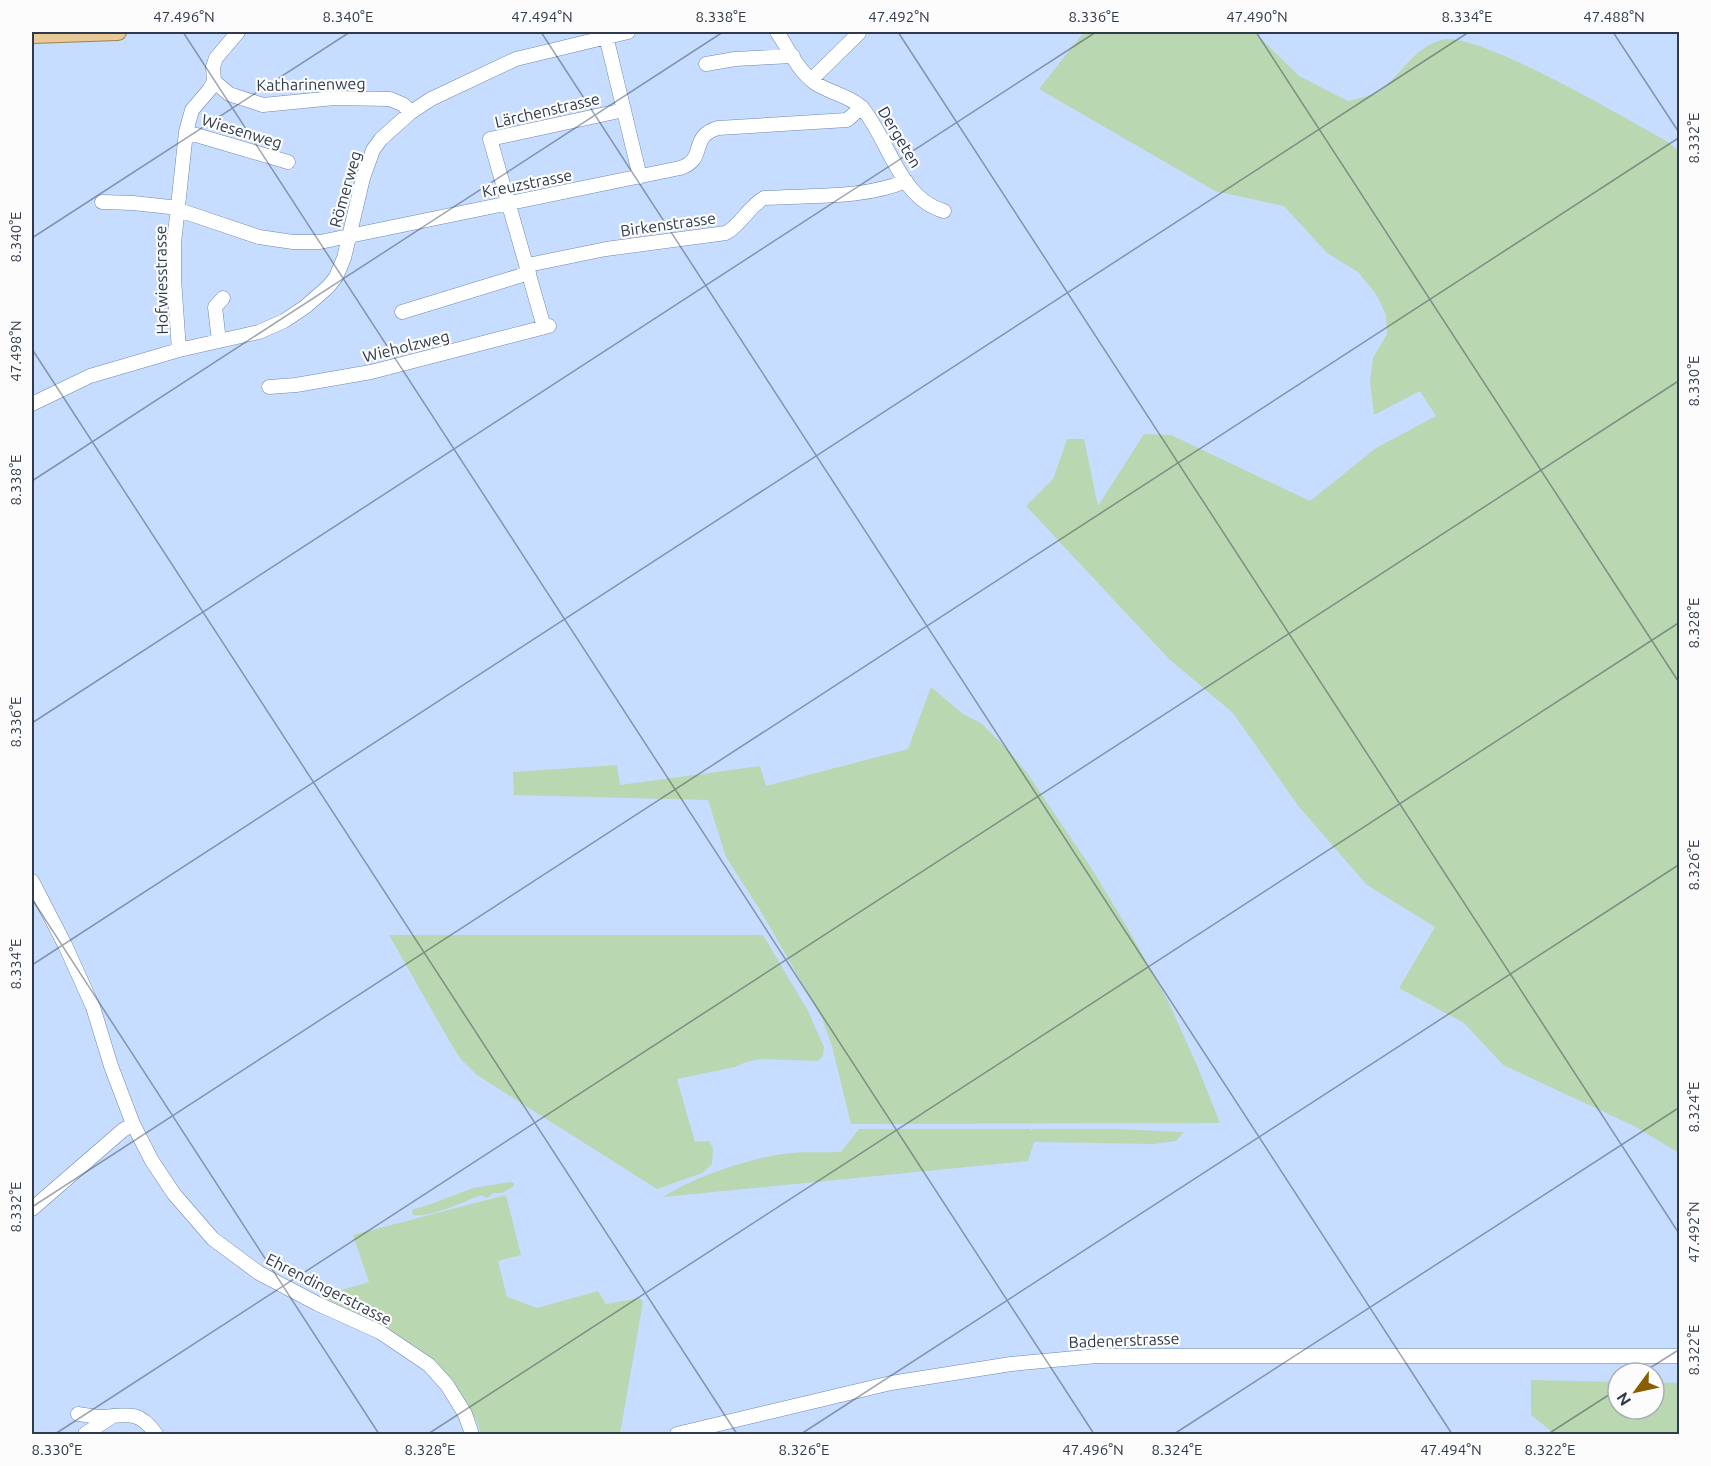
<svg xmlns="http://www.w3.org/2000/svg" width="1711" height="1466" font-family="Ubuntu,sans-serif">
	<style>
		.green { fill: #b9d7b0 }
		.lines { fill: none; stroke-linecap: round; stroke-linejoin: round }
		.minor-casing { stroke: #6e87ad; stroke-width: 15 }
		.major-casing { stroke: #9e8150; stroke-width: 18 }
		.minor { stroke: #fff; stroke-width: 14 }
		.major { stroke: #e8ca98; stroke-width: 16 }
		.ticks { fill: none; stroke: #2f3a4b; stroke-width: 1.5; stroke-opacity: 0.45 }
		.labels { text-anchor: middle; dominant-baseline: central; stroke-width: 4.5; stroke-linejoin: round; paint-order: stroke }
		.street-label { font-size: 16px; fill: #2f3a4b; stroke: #fcfcfc }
		.neatline { fill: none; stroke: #2f3a4b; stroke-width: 2 }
		.ticks-label { font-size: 15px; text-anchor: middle; fill: #2f3a4b }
	</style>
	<rect width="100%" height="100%" fill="#c7ddff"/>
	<path class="green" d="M1084 32H1254L1299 76 1348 101C1358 98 1374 96 1382 89 1403 72 1414 48 1441 40 1475 29 1630 121 1668 142L1679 151V1153L1634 1126 1503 1065 1464 1023 1399 988 1435 927 1367 885 1299 807 1233 713 1169 659 1026 506 1053 479 1067 439H1084L1098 506 1144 434 1171 435 1310 501 1376 448 1436 416 1420 391 1374 415 1370 382 1373 358 1387 334 1386 315 1376 294 1358 272 1327 253 1284 206 1215 191 1039 89Z
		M931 687 963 714 981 723 1010 752 1027 773 1092 869 1127 927 1169 1003 1196 1063 1220 1123 851 1124 832 1046 821 1016 760 910 726 857 708 800 514 795 513 772 617 765 620 785 760 766 766 786 908 749Z
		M389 935H763L808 1011 824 1047 823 1056 818 1061 760 1059 746 1062 735 1067 677 1079 695 1142 709 1141 713 1148 712 1164 702 1173 657 1189 477 1075 460 1058 450 1042Z
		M859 1129H1030L1031 1131 1033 1129H1114L1184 1132 1176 1141 1154 1144 1034 1142 1028 1161 663 1197C694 1177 740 1162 776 1155 797 1151 820 1153 841 1152Z
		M510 1182 514 1183V1186L502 1193H494L487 1198 482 1195C464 1201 431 1218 413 1215L412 1210 431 1204 473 1188Z
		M506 1195 521 1255 498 1261 507 1297 537 1308 598 1291 606 1304 640 1298 643 1302 620 1434H481L477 1421 436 1361 410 1343 317 1297 369 1282 353 1235Z
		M1531 1380 1618 1382V1409H1654V1382L1679 1383V1434H1555L1531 1415Z"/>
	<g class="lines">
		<g class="minor-casing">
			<path id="minor" d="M605 32 640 177
				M777 32C788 48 798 71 815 83 828 92 855 98 863 109 889 141 900 199 944 211
				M706 64 735 59 793 56
				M811 80 859 33
				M214 81 229 94 263 105 334 98 390 99 404 105 410 113
				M186 132 288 162
				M102 202 133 203 170 207 259 237 293 242H320L680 168C708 159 688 137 718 128L847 120 862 107
				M528 265 606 249 726 233C742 224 748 207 764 198 811 195 863 199 906 181
				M402 312 529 273
				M544 327 490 139 624 110
				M219 341 215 307 223 298
				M179 350 174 279V243L186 132 192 110 210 89 214 81 213 67 216 58 238 32
				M269 387 296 385 371 372 549 326
				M32 404 90 376 179 350 259 332 284 321 305 307 328 287 336 277 344 258 363 178 373 150 381 139 410 113 431 99 516 59 628 32
				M32 881 65 945 93 1007 111 1066 133 1124 152 1161 174 1194 213 1239 259 1273 318 1304 380 1332 429 1365 447 1385 465 1414 472 1434
				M32 1209 123 1130 133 1124
				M78 1414C85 1415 94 1417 102 1417 128 1415 139 1410 156 1434
				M85 1434 113 1416
				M677 1434 891 1383 1011 1364 1097 1356H1680"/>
		</g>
		<g class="major-casing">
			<path id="major" d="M32 35 118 32"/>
		</g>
		<use href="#minor" class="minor"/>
		<use href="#major" class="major"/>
	</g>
	<path class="ticks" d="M183 32 1094 1434M541 32 1452 1434M898 32 1680 1235M1256 32 1680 684M1613 32 1680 134M32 238 350 32M32 349 737 1434M32 481 723 32M32 723 1096 32M32 899 379 1434M32 965 1469 32M32 1207 1680 137M1642 1373 1680 1349M55 1434 1680 380M428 1434 1680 622M801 1434 1680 864M1174 1434 1680 1107M1548 1434 1618 1389"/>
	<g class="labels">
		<g class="street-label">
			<text transform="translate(311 84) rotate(-1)">Katharinenweg</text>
			<text transform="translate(547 110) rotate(-13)">Lärchenstrasse</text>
			<text transform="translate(242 131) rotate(17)">Wiesenweg</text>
			<text transform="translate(900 137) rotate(59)">Dergeten</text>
			<text transform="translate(527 183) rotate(-11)">Kreuzstrasse</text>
			<text transform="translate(345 189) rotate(-74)">Römerweg</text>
			<text transform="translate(668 224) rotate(-8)">Birkenstrasse</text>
			<text transform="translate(161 280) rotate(-91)">Hofwiesstrasse</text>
			<text transform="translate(406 346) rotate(-14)">Wieholzweg</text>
			<text transform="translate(329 1289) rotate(27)">Ehrendingerstrasse</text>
			<text transform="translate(1124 1340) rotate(-2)">Badenerstrasse</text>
		</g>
	</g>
	<rect width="1711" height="1466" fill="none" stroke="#fcfcfc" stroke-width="66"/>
	<g transform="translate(1636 1391) rotate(237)"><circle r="28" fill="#fcfcfc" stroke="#aaaeb5" stroke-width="1.5"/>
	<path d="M0-4.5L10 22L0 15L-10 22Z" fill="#885e00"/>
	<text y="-9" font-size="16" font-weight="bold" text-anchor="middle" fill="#2f3a4b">N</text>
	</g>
	<rect x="33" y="33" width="1645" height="1400" class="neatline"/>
	<g class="ticks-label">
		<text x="184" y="22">47.496°N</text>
		<text x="348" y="22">8.340°E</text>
		<text x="542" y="22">47.494°N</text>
		<text x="721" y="22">8.338°E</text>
		<text x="899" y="22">47.492°N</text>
		<text x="1094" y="22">8.336°E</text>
		<text x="1257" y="22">47.490°N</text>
		<text x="1467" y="22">8.334°E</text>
		<text x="1614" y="22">47.488°N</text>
		<text transform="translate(1694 138) rotate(-90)" y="5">8.332°E</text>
		<text transform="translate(16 237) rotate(-90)" y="5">8.340°E</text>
		<text transform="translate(16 351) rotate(-90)" y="5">47.498°N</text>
		<text transform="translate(1694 381) rotate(-90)" y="5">8.330°E</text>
		<text transform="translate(16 480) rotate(-90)" y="5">8.338°E</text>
		<text transform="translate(1694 623) rotate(-90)" y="5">8.328°E</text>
		<text transform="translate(16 722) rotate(-90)" y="5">8.336°E</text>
		<text transform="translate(1694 865) rotate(-90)" y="5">8.326°E</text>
		<text transform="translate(16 964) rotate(-90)" y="5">8.334°E</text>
		<text transform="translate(1694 1107) rotate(-90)" y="5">8.324°E</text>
		<text transform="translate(16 1207) rotate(-90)" y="5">8.332°E</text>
		<text transform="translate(1694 1232) rotate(-90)" y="5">47.492°N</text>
		<text transform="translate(1694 1350) rotate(-90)" y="5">8.322°E</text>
		<text x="57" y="1455">8.330°E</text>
		<text x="430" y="1455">8.328°E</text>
		<text x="804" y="1455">8.326°E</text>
		<text x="1093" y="1455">47.496°N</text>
		<text x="1177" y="1455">8.324°E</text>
		<text x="1451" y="1455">47.494°N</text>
		<text x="1550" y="1455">8.322°E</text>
	</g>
</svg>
